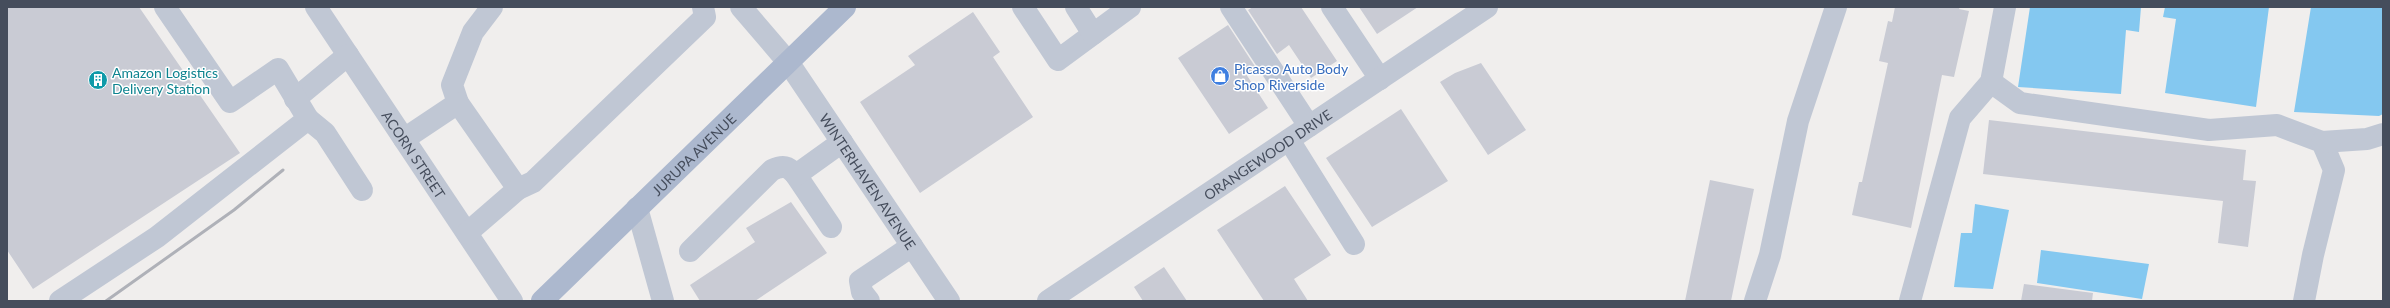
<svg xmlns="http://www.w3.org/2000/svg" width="2390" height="308" font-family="Lato,sans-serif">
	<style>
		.water { fill: #84c8f0 }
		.building { fill: #c9cbd4 }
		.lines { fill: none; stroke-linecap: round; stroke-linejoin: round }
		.minor { stroke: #c0c7d4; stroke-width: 22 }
		.major { stroke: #acb8ce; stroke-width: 22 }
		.rail { stroke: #afb1b8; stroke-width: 3 }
		.labels { text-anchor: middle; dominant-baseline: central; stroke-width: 3; stroke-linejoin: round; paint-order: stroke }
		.shop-label { font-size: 14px; fill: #366cbe; stroke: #fff; text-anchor: start }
		.culture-label { font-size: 14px; fill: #0d838f; stroke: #fff; text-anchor: start }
		.street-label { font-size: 14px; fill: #454d5c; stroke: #fff }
	</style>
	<rect width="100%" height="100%" fill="#f0eeed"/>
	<path class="water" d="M2030 7H2141L2139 32 2126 30 2121 94 2018 87Z
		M2165 7H2269L2256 107 2165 93 2176 19 2163 17Z
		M2311 7H2383V114L2379 116 2294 112Z
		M1975 204 2009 210 1993 289 1954 287 1961 233H1972Z
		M2041 250 2149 264 2142 299 2037 283Z"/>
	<path class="building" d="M7 7H139L240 153 33 289 7 250Z
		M1253 7H1301L1337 61 1311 78 1289 45 1277 54 1248 10Z
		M1359 7H1418L1377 34Z
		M1895 7H1960L1959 9 1969 11 1954 77 1942 75 1911 228 1852 215 1859 182H1862L1888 63 1879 61 1888 21 1892 22Z
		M973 12 1000 52 993 57 1033 117 920 193 860 102 915 65 908 56Z
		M1228 25 1256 68 1246 74 1268 108 1229 134 1178 58Z
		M1481 63 1526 130 1488 155 1440 82 1455 73Z
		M1401 109 1448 181 1372 227 1326 158Z
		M1989 120 2246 150 2243 180 2256 181 2248 247 2218 243 2223 201 1983 174Z
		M1710 180 1754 189 1731 301H1685Z
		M1285 186 1331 255 1294 279 1308 301H1264L1217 230Z
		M791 202 827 253 755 301H700L690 285 755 242 746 228Z
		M1164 267 1187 301H1143L1134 287Z
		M2024 284 2093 293 2092 301H2021Z"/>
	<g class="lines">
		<g class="minor">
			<path id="s1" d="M316 7 512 301"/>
			<path id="s2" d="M741 7 788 62 949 301"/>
			<path d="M1023 7 1058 60 1130 7"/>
			<path d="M1076 7 1093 34"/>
			<path d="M1231 7 1309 126"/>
			<path d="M1332 7 1380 79"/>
			<path d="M1991 82 2020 103 2209 130 2277 125 2322 142 2334 170 2313 255 2304 301"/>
			<path d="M295 99 348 55"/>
			<path d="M458 103 452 85 473 32 492 7"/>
			<path d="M308 119 325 133 362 190"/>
			<path d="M404 139 458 103 518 189 467 233"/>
			<path d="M1289 140 1354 244"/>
			<path d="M2322 142 2367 139 2383 134"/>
			<path d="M796 175 831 227"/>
			<path d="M518 189 533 182 705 17 703 7"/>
			<path d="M637 208 663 301"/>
			<path d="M690 251 772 170C783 165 788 166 796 175L842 142"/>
			<path d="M60 301 157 237 308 119 278 69 230 102 165 7"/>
			<path d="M869 301 862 292 860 281 912 246"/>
			<path id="s3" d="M1048 301 1487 7"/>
			<path d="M1755 301 1770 255 1798 121 1836 7"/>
			<path d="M1910 301 1960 118 1991 82 2005 7"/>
		</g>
		<path class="major" id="s4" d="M542 301 845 7"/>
		<path class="rail" d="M106 301 234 210 283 170"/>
	</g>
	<defs>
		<g id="shop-disc" transform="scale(1)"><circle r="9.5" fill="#3f7fe0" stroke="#fff"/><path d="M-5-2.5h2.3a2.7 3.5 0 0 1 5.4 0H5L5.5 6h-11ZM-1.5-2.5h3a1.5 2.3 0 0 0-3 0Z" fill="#fff"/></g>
		<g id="building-disc" transform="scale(1)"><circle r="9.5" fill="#0f9aa8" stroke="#fff"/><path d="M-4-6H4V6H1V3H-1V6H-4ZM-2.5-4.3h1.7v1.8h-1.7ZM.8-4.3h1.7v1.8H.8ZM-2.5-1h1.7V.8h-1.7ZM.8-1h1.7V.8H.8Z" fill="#fff"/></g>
	</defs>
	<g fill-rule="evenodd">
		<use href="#shop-disc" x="1220" y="76"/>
		<use href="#building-disc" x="98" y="80"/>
	</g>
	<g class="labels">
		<g class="shop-label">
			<text x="1234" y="68">Picasso Auto Body<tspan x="1234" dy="16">Shop Riverside</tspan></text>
		</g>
		<g class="culture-label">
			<text x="112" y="72">Amazon Logistics<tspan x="112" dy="16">Delivery Station</tspan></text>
		</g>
		<g class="street-label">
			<text stroke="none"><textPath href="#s1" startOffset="177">ACORN STREET</textPath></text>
			<text stroke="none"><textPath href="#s4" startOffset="211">JURUPA AVENUE</textPath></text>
			<text stroke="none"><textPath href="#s3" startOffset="264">ORANGEWOOD DRIVE</textPath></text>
			<text stroke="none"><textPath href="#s2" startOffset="216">WINTERHAVEN AVENUE</textPath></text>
		</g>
	</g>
	<rect width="2390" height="308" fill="none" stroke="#454d5c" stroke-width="16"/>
</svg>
